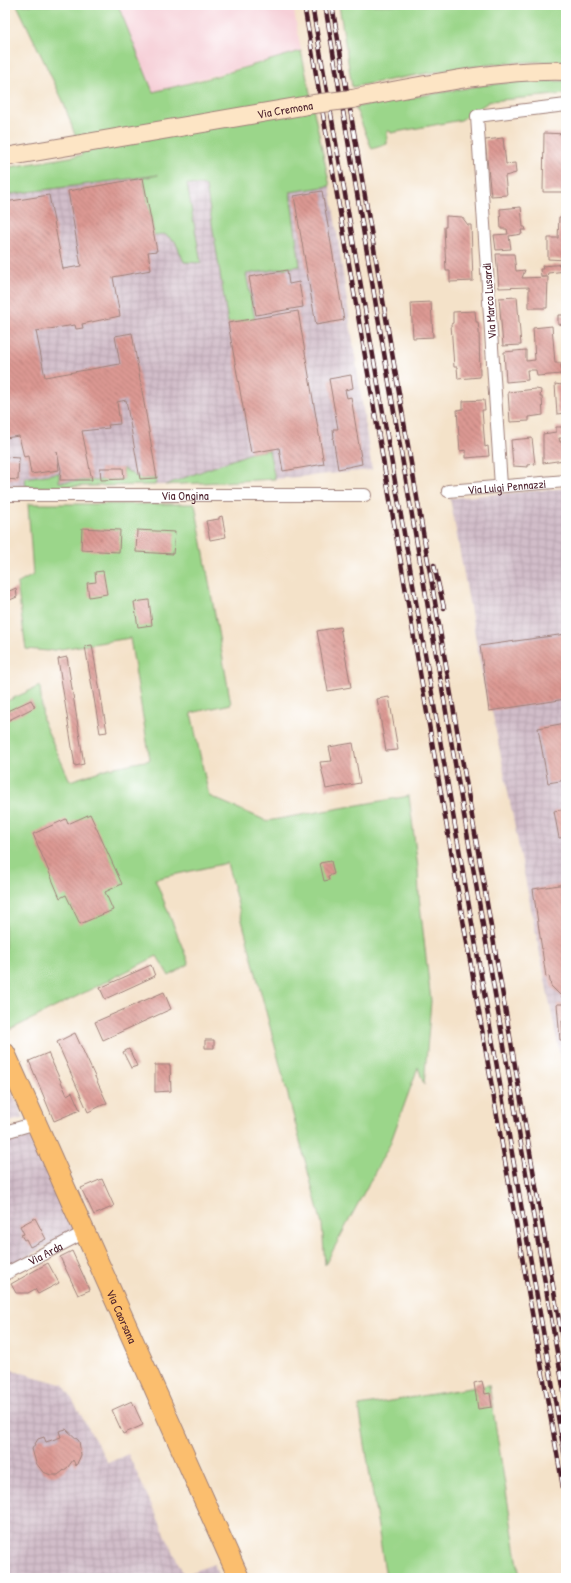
<svg xmlns="http://www.w3.org/2000/svg" width="571" height="1583" font-family="'Patrick Hand',sans-serif">
	<style>
		.built { fill: #f6cfd7 }
		.industrial { fill: url(#industrial-grid) }
		.green { fill: #9bd68a; stroke: #727a5a }
		.building { fill: url(#building-back-hatch) }
		.lines { fill: none; stroke-linecap: round; stroke-linejoin: round }
		.street-casing { stroke: #9f807a; stroke-width: 14 }
		.secondary-casing { stroke: #9f807a; stroke-width: 20 }
		.primary-casing { stroke: #9f807a; stroke-width: 22 }
		.street { stroke: #fff; stroke-width: 12 }
		.secondary { stroke: #fde5c5; stroke-width: 18 }
		.primary { stroke: #fbbe6e; stroke-width: 20 }
		.rail-casing { stroke: #4a1f2b; stroke-width: 4.5 }
		.rail { stroke: #fff; stroke-width: 3; stroke-dasharray: 9; stroke-linecap: butt }
		.secondary-bridge-casing { stroke: #9f807a; stroke-width: 20; stroke-linecap: butt }
		.secondary-bridge { stroke: #fde5c5; stroke-width: 18 }
		.labels { text-anchor: middle; dominant-baseline: central; stroke-width: 3; stroke-linejoin: round; paint-order: stroke }
		.street-label { font-size: 12px; fill: #4a1f2b; stroke: #fff }
	</style>
	<defs>
		<pattern id="industrial-grid" width="8" height="8" patternUnits="userSpaceOnUse"><rect width="8" height="8" fill="#d1bdc9"/><path d="M0 4h8M4 0v8" fill="none" stroke="#b5a2ad"/></pattern>
		<pattern id="building-back-hatch" width="6" height="6" patternUnits="userSpaceOnUse"><rect width="6" height="6" fill="#dc9993"/><path d="M-1 5l2 2M0 0l6 6M5-1l2 2" fill="none" stroke="#b47c78"/></pattern>
	</defs>
	<rect width="100%" height="100%" fill="#fff"/>
	<filter id="ink" filterUnits="userSpaceOnUse"><feTurbulence type="fractalNoise" baseFrequency=".025" numOctaves="2"/><feDisplacementMap in="SourceGraphic" scale="8" xChannelSelector="R" yChannelSelector="G"/><feConvolveMatrix kernelMatrix="1 2 1 2 8 2 1 2 1" color-interpolation-filters="sRGB"/></filter>
	<filter id="wash" filterUnits="userSpaceOnUse"><feTurbulence type="fractalNoise" baseFrequency=".012" numOctaves="4" result="noise"/><feDisplacementMap in="SourceGraphic" scale="16" xChannelSelector="R" yChannelSelector="G"/><feGaussianBlur stdDeviation="0.9" result="paint"/><feColorMatrix in="noise" values="0 0 0 0 0 0 0 0 0 0 0 0 0 0 0 0 0 1.4 0 .05"/><feComposite in="paint" operator="in"/></filter>
	<g filter="url(#wash)">
		<rect width="100%" height="100%" fill="#f4e2c9"/>
		<path class="built" d="M118 5H293L301 51 153 92Z"/>
		<path class="industrial" d="M268 160 290 192 330 186 372 470 275 479 165 485 26 487 5 485V195Z
			M566 488V1086L492 711H489L450 498Z
			M5 1077 24 1118 5 1123Z
			M31 1136 76 1229 5 1269V1143Z
			M5 1368 64 1385 108 1463 128 1454 184 1575 214 1564 221 1578H5Z"/>
		<path class="green" d="M17 5H118L153 92 206 79 301 51 330 186 290 192 300 266 246 274 255 319 228 323 206 186 187 184 201 263 184 262 175 241 164 234 154 235 143 178 158 175 5 195V168L82 155 63 101Z
			M339 5H566V62C495 59 422 74 352 87Z
			M527 81H566V94L490 101 461 120 391 133 390 131H387V144L372 149 355 107 485 85Z
			M269 450 275 479 165 485 251 453Z
			M123 468 140 479 157 478 155 485 26 487 25 478 59 473V482L124 479Z
			M28 504H195L231 704 191 713 209 796 267 821 409 796 418 868 419 896 431 1001 424 1085 418 1067 390 1144 325 1265 322 1225 227 863 155 879 189 964 169 976 157 956 6 1032 5 1030V702L40 686 43 721 70 781 109 768 150 760 130 638 48 651 26 649 17 584 33 575Z
			M489 1385 520 1578H386L359 1406Z"/>
		<g id="blocks">
			<path class="building" d="M544 133 566 134V192H543Z
				M503 138 506 164 515 163 516 173 505 176 507 195 491 196 485 140Z
				M143 178 157 251 148 252 151 270 113 277 120 316 82 324 83 328 76 329 75 325 36 331 45 377 120 364 115 336 132 333 157 478 140 479 126 400 117 402 120 424 108 425 109 428 82 431 92 480H60L61 470 57 452 59 470 31 474 28 456 24 457 19 436 5 438V279L7 278 5 269V202L49 195 63 269 81 266 68 191Z
				M322 191 344 320 316 325 294 196Z
				M521 207 523 227H525L526 230H521L522 234 509 236 511 249 496 250 494 235 508 234 507 229H501L500 209Z
				M446 216 462 217 468 225H471L473 281 450 282V271H446L444 227H446Z
				M559 217H566V260L548 259V238H558Z
				M496 254H514L516 271 525 270 522 278 548 277 547 308H529V287L499 288Z
				M566 264V271L548 273 547 276H541L540 269H543L542 266Z
				M287 270 289 284 299 282 303 307 256 315 249 277Z
				M517 297 521 345 503 346 499 298Z
				M431 302 433 337 413 338 411 303Z
				M298 311 324 464 283 471 279 448 251 453 228 323Z
				M475 311 476 322H478L479 331 480 377 458 379 457 367H454L451 324 453 323V312Z
				M558 315H566V325L558 324Z
				M552 326 555 363H561L562 374 537 376 536 370H527L528 380 506 382 504 352 526 350V361L535 360 533 328Z
				M563 372H566L565 413 557 414 555 384 562 385Z
				M351 375 353 388 345 390 347 398 351 397 362 464 338 469 333 438H334L333 429H338L329 379Z
				M536 389 541 390 540 397H542L543 415 529 417V421L510 422 508 392Z
				M484 400 485 410H482L485 447 488 446 489 456 466 458V450L460 451 457 410 463 409V401Z
				M564 424H566V438H559L560 442H562L564 460 543 463V434L556 432V427H564Z
				M532 438 535 464 528 465V467L513 466 511 440Z
				M5 457 19 458 18 480 5 479Z
				M100 468H123L124 479 101 480Z
				M222 516 226 537 210 540 206 521 219 519V517Z
				M82 528 120 530 119 552 81 550Z
				M137 530 175 532 173 554 136 552Z
				M103 571 107 594 89 597 87 583 96 582 95 572Z
				M16 588 17 597 5 602V593Z
				M149 600 152 625 138 627 134 602Z
				M340 627 351 687 328 691 317 631Z
				M566 634V699L489 711 480 646Z
				M92 645 107 732 100 733 85 646Z
				M67 657 84 764 75 766 58 659Z
				M389 697 398 750 386 751 377 699Z
				M31 700 35 707 5 722V712Z
				M566 723V780L548 783 538 728Z
				M353 743 360 783 326 789 320 762 332 761 329 747Z
				M566 809V837L559 838 554 811Z
				M90 814 122 884 105 892 113 910 80 924 66 895 60 898 33 834 66 819 68 824Z
				M331 861 334 874 328 876 329 880 324 881 320 863Z
				M566 884V1021H562L563 1035 566 1034V1040H560L557 1004H565L564 999 551 986 549 976 546 977 533 889Z
				M151 965 155 976 105 999 100 988Z
				M164 992 171 1009 103 1040 95 1022Z
				M75 1033 107 1103 88 1112 57 1042Z
				M205 1040H214V1048H205Z
				M129 1049 137 1066 131 1068 123 1052Z
				M48 1053 67 1095 72 1092 80 1110 54 1121 29 1061Z
				M155 1065H170L171 1091 155 1092Z
				M102 1179 114 1206 94 1215 81 1188Z
				M35 1218 46 1239 30 1247 26 1239 24 1240 21 1235 24 1234 20 1226Z
				M72 1251 90 1290 78 1295 60 1257Z
				M48 1263 59 1283 38 1294 35 1289 28 1293H16L11 1284Z
				M482 1381 485 1394 490 1393 492 1407 478 1409 474 1383Z
				M132 1401 143 1425 123 1434 112 1410Z
				M66 1429 79 1441 81 1455 76 1466 73 1460 68 1467 58 1475H51L43 1472 36 1463 32 1449 38 1439 44 1437 46 1442 61 1437 59 1431Z"/>
		</g>
	</g>
	<g filter="url(#ink)">
		<use href="#blocks" fill-opacity="0" stroke="#9f807a" stroke-width="1"/>
		<g class="lines">
			<g class="street-casing">
				<g id="street">
					<path d="M501 486 477 116 566 105"/>
					<path id="s1" d="M448 491 566 481"/>
					<path id="s2" d="M5 495H365"/>
					<path d="M5 1132 36 1123"/>
					<path id="s3" d="M5 1274 85 1232"/>
				</g>
			</g>
			<g class="secondary-casing">
				<g id="secondary">
					<path d="M352 99C419 86 498 69 566 71"/>
					<path id="s4" d="M5 157 314 104"/>
				</g>
			</g>
			<g class="primary-casing">
				<g id="primary">
					<path id="s5" d="M5 1053 239 1578"/>
				</g>
			</g>
			<use href="#street" class="street"/>
			<use href="#secondary" class="secondary"/>
			<use href="#primary" class="primary"/>
			<g class="rail-casing">
				<path id="rail" d="M304 5 500 1133 566 1504
					M312 5 566 1463
					M325 5 391 394 566 1404
					M332 5 566 1361
					M434 565 444 608"/>
			</g>
			<use href="#rail" class="rail"/>
			<g class="secondary-bridge-casing">
				<path id="secondary-bridge" d="M314 104 352 99"/>
			</g>
			<use href="#secondary-bridge" class="secondary-bridge"/>
		</g>
	</g>
	<g class="labels">
		<g class="street-label">
			<text stroke="none"><textPath href="#s4" startOffset="284">Via Cremona</textPath></text>
			<text transform="translate(489 301) rotate(-94)">Via Marco Lusardi</text>
			<text stroke="none"><textPath href="#s1" startOffset="59">Via Luigi Pennazzi</textPath></text>
			<text stroke="none"><textPath href="#s2" startOffset="180">Via Ongina</textPath></text>
			<text stroke="none"><textPath href="#s3" startOffset="45">Via Arda</textPath></text>
			<text stroke="none"><textPath href="#s5" startOffset="288">Via Caorsana</textPath></text>
		</g>
	</g>
	<rect width="571" height="1583" fill="none" stroke="#fff" stroke-width="20"/>
</svg>
